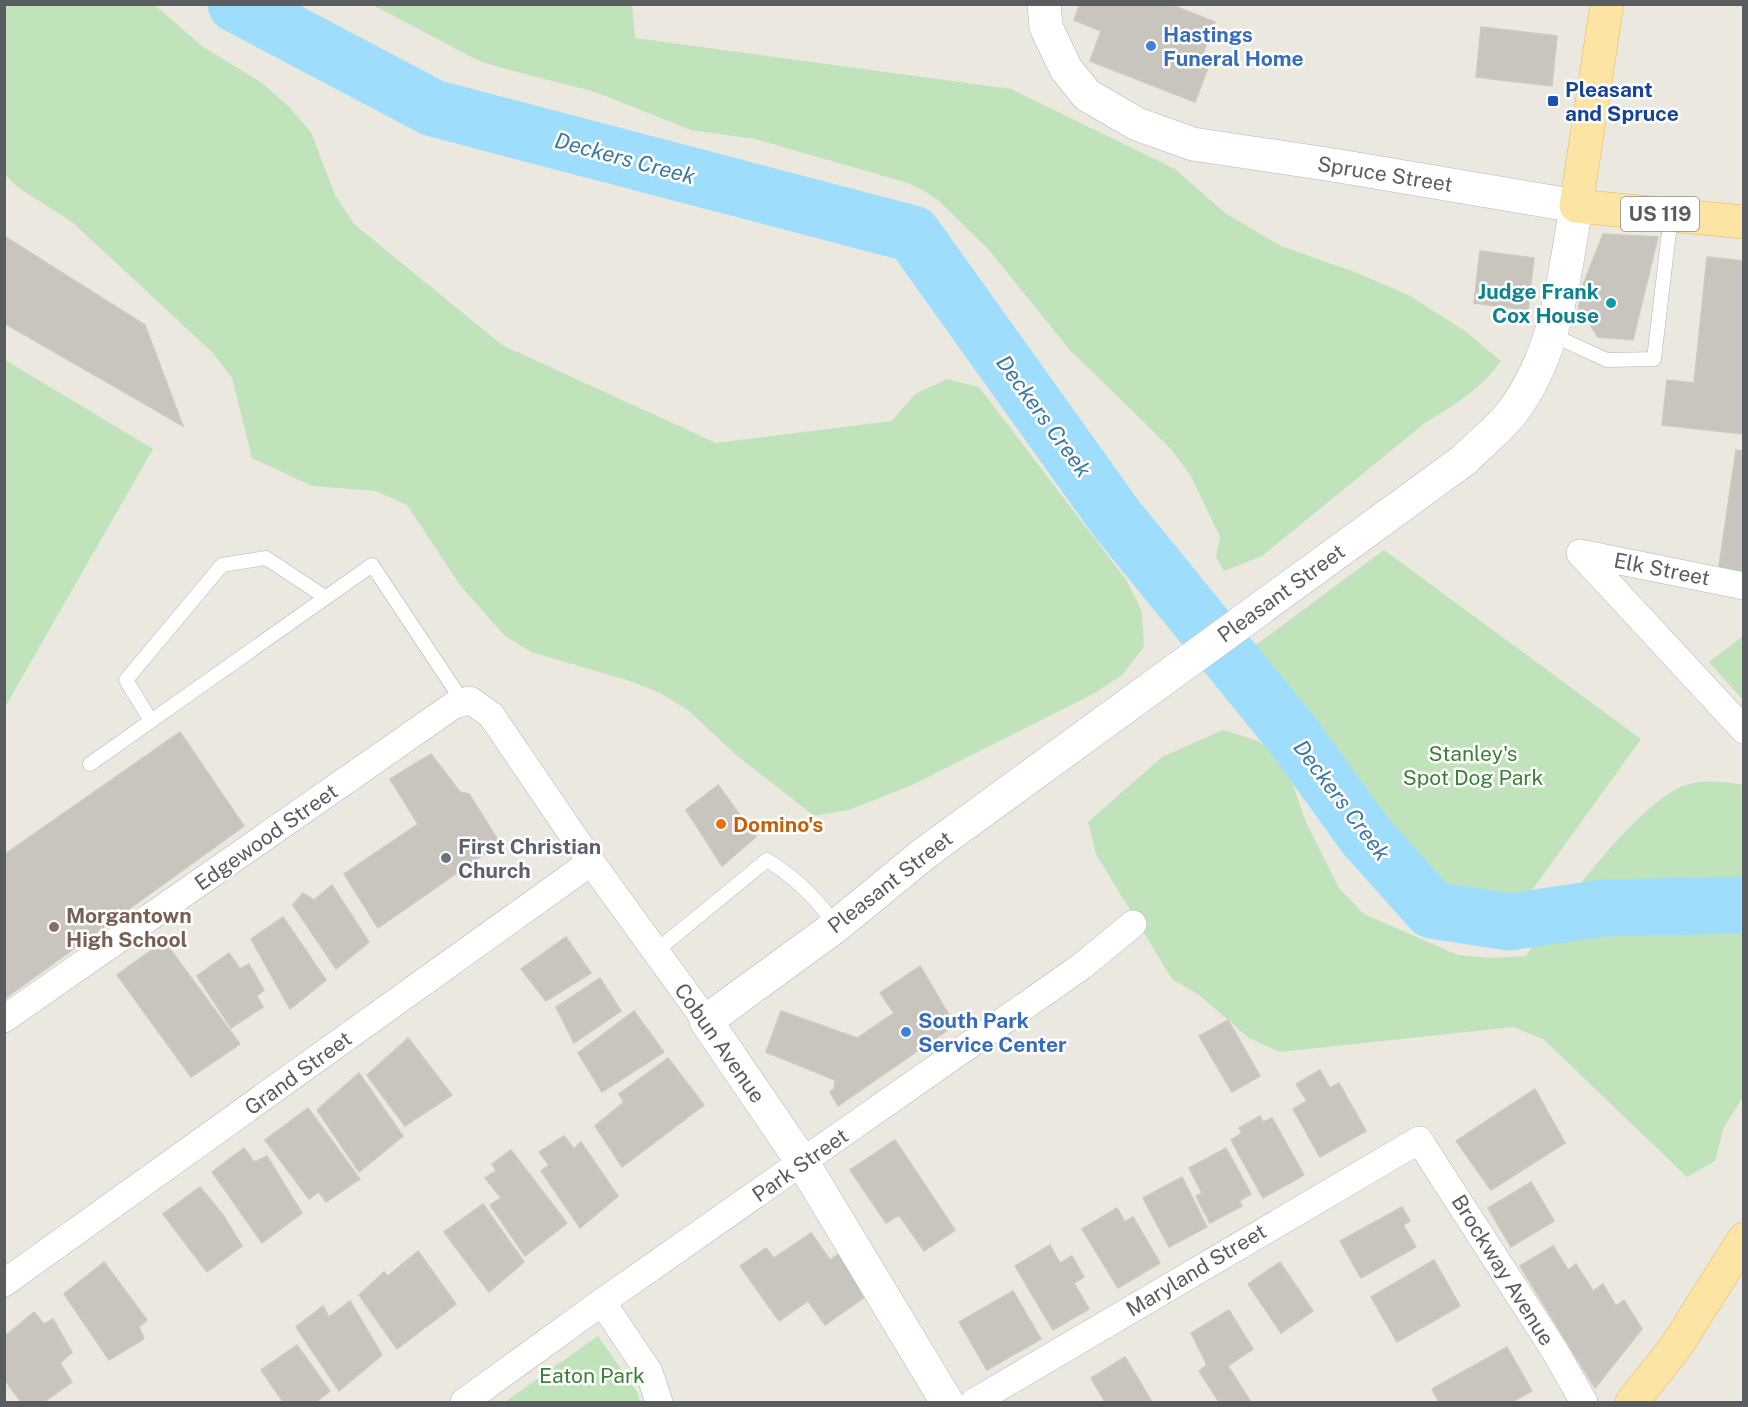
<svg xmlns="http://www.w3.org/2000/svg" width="1748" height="1407" font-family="'Public Sans',sans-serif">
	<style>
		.green { fill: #c0e3bc }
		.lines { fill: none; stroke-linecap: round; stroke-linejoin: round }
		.river { stroke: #9fddfc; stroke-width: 57 }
		.building { fill: #c8c5bf; stroke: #d0c8be; stroke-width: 1.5 }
		.lane-casing { stroke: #b1b4b7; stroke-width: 15 }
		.street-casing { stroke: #b1b4b7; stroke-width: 28 }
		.secondary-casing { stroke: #b2b6ba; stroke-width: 34 }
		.primary-casing { stroke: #ecb358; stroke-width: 34 }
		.lane { stroke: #fff; stroke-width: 14 }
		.street { stroke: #fff; stroke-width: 27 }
		.secondary { stroke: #fff; stroke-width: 33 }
		.primary { stroke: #fce5a4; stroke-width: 33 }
		.shop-dot { fill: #3f7fe0; stroke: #fff; stroke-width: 2 }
		.transit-dot { fill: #1a4fb4; stroke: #fff; stroke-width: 2 }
		.culture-dot { fill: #0f9aa8; stroke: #fff; stroke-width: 2 }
		.food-dot { fill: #e8710a; stroke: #fff; stroke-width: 2 }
		.worship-dot { fill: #6b7280; stroke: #fff; stroke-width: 2 }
		.education-dot { fill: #8d6e63; stroke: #fff; stroke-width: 2 }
		.labels { text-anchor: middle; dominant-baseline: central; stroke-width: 5; stroke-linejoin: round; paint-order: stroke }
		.shield { fill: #fff; stroke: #8b8e90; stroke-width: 1.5 }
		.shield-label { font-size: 20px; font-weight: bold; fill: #595d60 }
		.shop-label { font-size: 21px; font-weight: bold; fill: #366cbe; stroke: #fff; text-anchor: start }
		.transit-label { font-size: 21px; font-weight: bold; fill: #164399; stroke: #fff; text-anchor: start }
		.street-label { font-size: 21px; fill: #595d60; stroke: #fff }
		.culture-label { font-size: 21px; font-weight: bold; fill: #0d838f; stroke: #fff; text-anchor: end }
		.park-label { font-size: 21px; fill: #3b8236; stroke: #fff }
		.food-label { font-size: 21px; font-weight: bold; fill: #c56008; stroke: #fff; text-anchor: start }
		.worship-label { font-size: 21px; font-weight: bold; fill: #5b616d; stroke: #fff; text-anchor: start }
		.education-label { font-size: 21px; font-weight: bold; fill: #785e54; stroke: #fff; text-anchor: start }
		.water-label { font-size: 22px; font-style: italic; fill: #3c79a4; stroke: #fff }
	</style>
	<rect width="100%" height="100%" fill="#ebe8e0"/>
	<path class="green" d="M5 4 155 5 203 47 262 83 287 105 311 132 335 195 354 224 502 345 716 443 892 421 915 394 947 379 979 387 1127 581 1142 612 1144 647 1122 675 1095 693 910 786 849 810 814 816 736 755 688 710 660 693 627 680 531 652 505 636 460 585 407 505 376 491 312 486 252 458 232 378 213 353 72 222 16 186 5 174Z
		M373 5H632L635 38 1011 89 1175 169 1225 213 1281 246 1360 274 1410 296 1465 331 1501 361C1482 388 1453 406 1425 423L1262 556 1224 571 1216 557 1220 537 1191 476 1170 448 1069 349 989 250 939 201 924 191 908 183 755 139 691 130 595 92 495 66 477 60Z
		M5 360 153 449 5 707Z
		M1384 550 1641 739 1509 922 1432 910 1241 656Z
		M1743 636V700L1709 662Z
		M1223 730 1258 741 1284 760 1306 822 1339 888 1364 914 1458 955 1491 958 1526 956C1559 913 1641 793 1693 783 1710 780 1727 782 1743 785V1097L1724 1127 1715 1161 1687 1177 1543 1039 1513 1027 1280 1052 1249 1038 1199 995 1172 979 1096 854 1088 822 1162 757Z
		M598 1336 637 1392 640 1402H505Z"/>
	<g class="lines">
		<path class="river" d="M236 4 433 108 913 234 1116 518 1295 738 1365 835 1432 910 1509 922 1604 908 1744 905"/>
	</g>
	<path class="building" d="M1080 4H1169L1215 22 1200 62 1209 65 1195 102 1090 61 1101 31 1074 20Z
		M1481 27 1557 36 1552 86 1476 77Z
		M1603 234 1658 237 1633 340 1598 337 1589 323 1576 321 1583 285Z
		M4 236 145 325 183 426 4 323Z
		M1480 251 1534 258 1528 310 1474 303Z
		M1707 257 1744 261V434L1662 425 1667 380 1694 383Z
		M1736 450 1744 451V580L1718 573Z
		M180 732 244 826 4 999V855Z
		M431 754 460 792 469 794 500 843 378 928 344 874 418 824 390 779Z
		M718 785 756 837 722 866 686 810Z
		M332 885 369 942 336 969 293 905 303 893 314 900Z
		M283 917 326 980 290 1009 251 939Z
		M566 937 591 973 546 1001 521 969Z
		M164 941 240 1044 191 1077 117 975Z
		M229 953 240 969 249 964 264 990 257 996 263 1007 231 1028 197 976Z
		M920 966 955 1025 838 1106 830 1092 834 1089 835 1080 766 1052 781 1011 857 1038 894 1013 880 993Z
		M600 978 621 1011 574 1043 556 1007Z
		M634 1011 664 1052 602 1092 578 1053Z
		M1228 1020 1260 1076 1232 1092 1199 1036Z
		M408 1038 452 1095 405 1126 367 1075Z
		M668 1058 704 1105 622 1167 595 1126 624 1102 619 1094Z
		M1320 1070 1330 1088 1339 1083 1366 1131 1320 1157 1293 1109 1307 1101 1296 1084Z
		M359 1073 403 1136 359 1172 317 1110Z
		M1535 1089 1565 1143 1491 1190 1456 1141Z
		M308 1108 360 1179 326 1202 319 1192 309 1199 265 1140Z
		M1260 1116 1263 1122 1272 1118 1304 1175 1263 1198 1231 1140 1242 1133 1239 1128Z
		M564 1136 574 1149 581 1142 618 1196 580 1228 541 1171 549 1165 539 1152Z
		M895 1140 955 1230 924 1251 899 1215 886 1223 850 1170Z
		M244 1148 254 1162 267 1156 302 1213 262 1243 212 1172Z
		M1226 1148 1251 1194 1239 1201 1242 1206 1210 1223 1196 1196 1202 1193 1189 1168Z
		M511 1150 567 1223 525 1256 490 1205 501 1198 485 1178 496 1171 492 1164Z
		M1182 1177 1207 1227 1169 1247 1143 1198Z
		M1531 1182 1554 1221 1511 1247 1488 1208Z
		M200 1187 223 1215 242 1246 207 1272 163 1214Z
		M483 1204 524 1262 489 1292 444 1232Z
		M1402 1207 1410 1221 1403 1225 1416 1247 1361 1278 1340 1241Z
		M1117 1208 1125 1222 1133 1217 1160 1263 1118 1288 1082 1229Z
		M811 1233 830 1260 840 1253 869 1294 825 1325 808 1301 779 1321 740 1266 766 1248 774 1258Z
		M1050 1245 1060 1263 1072 1256 1084 1277 1074 1283 1089 1309 1053 1330 1015 1266Z
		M1553 1246 1568 1270 1576 1264 1593 1291 1603 1284 1616 1306 1624 1300 1642 1329 1595 1388 1520 1266Z
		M418 1251 456 1304 397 1349 359 1295 384 1272 388 1276Z
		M1434 1260 1460 1306 1397 1342 1371 1297Z
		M104 1262 147 1320 139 1327 144 1339 109 1360 64 1294Z
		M1280 1262 1313 1311 1281 1333 1248 1284Z
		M1013 1291 1041 1339 987 1370 959 1322Z
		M350 1301 382 1355 339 1391 296 1327 323 1306 329 1317Z
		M1229 1310 1253 1349 1228 1366 1251 1402H1219L1199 1371 1207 1365 1191 1333Z
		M34 1312 44 1324 53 1319 72 1352 60 1363 72 1382 44 1402H21L4 1379V1337Z
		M297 1345 330 1391 316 1402H283L261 1370Z
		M1507 1347 1532 1391 1512 1402H1439L1432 1389Z
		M1125 1357 1152 1402H1105L1091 1378Z"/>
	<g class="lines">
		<g class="lane-casing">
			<path id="lane" d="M1550 334 1607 360 1654 359 1671 215
				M151 721 126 680 222 565 266 558 325 597
				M90 764 372 565 463 702
				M656 951 767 860C796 878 817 898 836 926"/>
		</g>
		<g class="street-casing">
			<path id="street" d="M1580 553 1744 730
				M1580 553 1744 586
				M4 1019 454 705 470 700 491 715 591 862 706 1021
				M4 1283 591 862
				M602 1302 649 1372 659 1402
				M464 1402 602 1302 1082 966 1133 924
				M974 1402 1419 1140 1553 1348 1584 1402"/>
		</g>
		<g class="secondary-casing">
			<path id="secondary" d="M947 1402 803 1163 706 1021 836 926 925 853 1464 460C1481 443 1503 426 1516 407 1557 349 1565 274 1576 206L1333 165 1193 144 1137 124 1087 95 1066 69 1046 27 1044 4"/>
		</g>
		<g class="primary-casing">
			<path id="primary" d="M1607 4 1576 206 1744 222
				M1632 1402 1675 1348 1744 1239"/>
		</g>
		<use href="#lane" class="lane"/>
		<use href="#street" class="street"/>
		<use href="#secondary" class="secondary"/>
		<use href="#primary" class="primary"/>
	</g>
	<g class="shop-dot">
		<circle cx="1151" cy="46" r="6"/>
		<circle cx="906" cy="1032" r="6"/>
	</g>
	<rect class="transit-dot" x="1547" y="95" width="12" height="12" rx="3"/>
	<circle class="culture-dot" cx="1611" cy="303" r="6"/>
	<circle class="food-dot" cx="721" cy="824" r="6"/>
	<circle class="worship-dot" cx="446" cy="858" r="6"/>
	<circle class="education-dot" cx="54" cy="927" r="6"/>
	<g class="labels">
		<rect class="shield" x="1621" y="197" width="78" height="34" rx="4.5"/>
		<g class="shield-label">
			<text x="1660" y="214">US 119</text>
		</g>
		<g class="shop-label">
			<text x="1163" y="34">Hastings<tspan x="1163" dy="24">Funeral Home</tspan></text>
			<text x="918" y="1020">South Park<tspan x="918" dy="24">Service Center</tspan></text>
		</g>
		<g class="transit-label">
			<text x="1565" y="89">Pleasant<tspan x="1565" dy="24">and Spruce</tspan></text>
		</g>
		<g class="street-label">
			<text transform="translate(1385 174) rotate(9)">Spruce Street</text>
			<text transform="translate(1662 569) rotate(11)">Elk Street</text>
			<text transform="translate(1281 593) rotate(-36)">Pleasant Street</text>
			<text transform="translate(266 837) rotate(-35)">Edgewood Street</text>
			<text transform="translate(890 882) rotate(-38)">Pleasant Street</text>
			<text transform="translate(720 1043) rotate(55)">Cobun Avenue</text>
			<text transform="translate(298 1073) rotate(-36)">Grand Street</text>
			<text transform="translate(800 1165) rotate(-35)">Park Street</text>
			<text transform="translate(1196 1270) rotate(-31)">Maryland Street</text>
			<text transform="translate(1503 1270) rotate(58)">Brockway Avenue</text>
		</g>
		<g class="culture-label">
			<text x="1599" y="291">Judge Frank<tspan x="1599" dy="24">Cox House</tspan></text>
		</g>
		<g class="park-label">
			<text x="1473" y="753">Stanley's<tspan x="1473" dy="24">Spot Dog Park</tspan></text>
			<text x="592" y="1375">Eaton Park</text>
		</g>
		<g class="food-label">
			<text x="733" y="824">Domino's</text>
		</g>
		<g class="worship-label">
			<text x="458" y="846">First Christian<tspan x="458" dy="24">Church</tspan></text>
		</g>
		<g class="education-label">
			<text x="66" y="915">Morgantown<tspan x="66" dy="24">High School</tspan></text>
		</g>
		<g class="water-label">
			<text transform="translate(625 158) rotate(15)">Deckers Creek</text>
			<text transform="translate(1044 416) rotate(54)">Deckers Creek</text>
			<text transform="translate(1342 800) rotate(53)">Deckers Creek</text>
		</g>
	</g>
	<rect width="1748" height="1407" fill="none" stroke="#595d60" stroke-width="12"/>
</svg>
